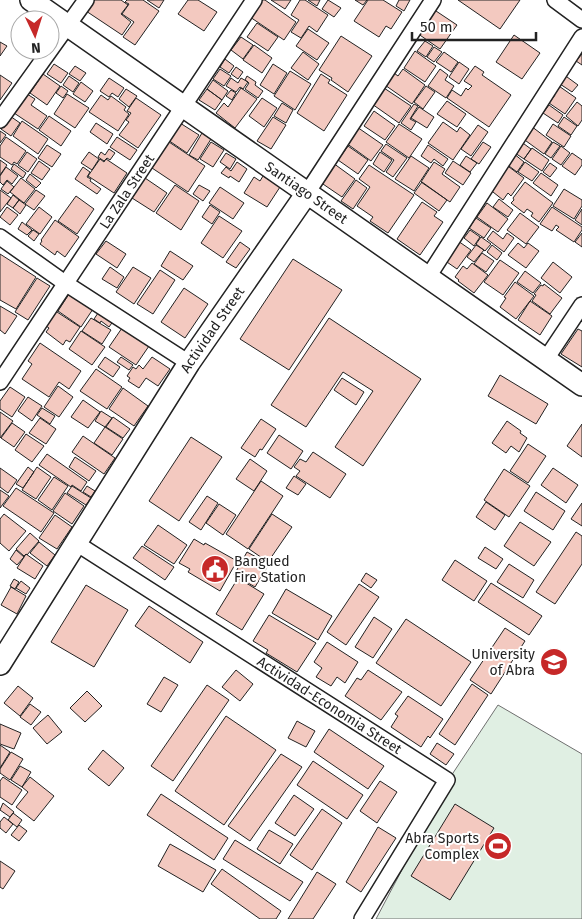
<svg xmlns="http://www.w3.org/2000/svg" width="582" height="919" font-family="'Fira Sans',sans-serif">
	<style>
		.green { fill: #e0efe3; stroke: #6f6f6f }
		.building { fill: #f3c9c0; stroke: #222 }
		.lines { fill: none; stroke-linecap: round; stroke-linejoin: round }
		.street-casing { stroke: #222; stroke-width: 18 }
		.secondary-casing { stroke: #222; stroke-width: 24 }
		.street { stroke: #fff; stroke-width: 15 }
		.secondary { stroke: #fff; stroke-width: 21 }
		.labels { text-anchor: middle; dominant-baseline: central; stroke-width: 4; stroke-linejoin: round; paint-order: stroke }
		.street-label { font-size: 14px; fill: #222; stroke: #fff }
		.poi-label { font-size: 14px; fill: #222; stroke: #fff; text-anchor: end }
	</style>
	<rect width="100%" height="100%" fill="#fff"/>
	<path class="green" d="M498 705 582 754V919H376L453 773Z"/>
	<path class="building" d="M94 0H121L128 5 121 14 131 22 122 35 86 11Z
		M127 0H143L159 11 135 45 123 37 134 22 122 14 129 4 125 2Z
		M147 0H164L159 8Z
		M188 0H198L217 12 204 31 178 14Z
		M262 0H265L296 22 284 40 250 17Z
		M271 0H291L285 9Z
		M300 0H305L328 15 317 32 309 26 301 38 291 32 299 20 291 15Z
		M308 0H320L317 6Z
		M328 0 341 8 334 17 322 9Z
		M355 0H367L363 5Z
		M368 0H383L402 12 391 29 386 26 379 37 354 21Z
		M399 0H410L404 11 396 6Z
		M458 0H520L500 29Z
		M430 7 457 25 440 49 414 31Z
		M257 23 278 37 268 51 247 37Z
		M308 29 329 43 317 60 296 46Z
		M514 35 540 53 522 79 496 62Z
		M341 36 372 56 348 92 331 80 332 78 319 70Z
		M241 37 253 45 243 59 231 50Z
		M425 41 433 46 426 57 417 51Z
		M0 42 7 46 0 56Z
		M254 45 272 58 262 73 243 60Z
		M434 47 442 52 434 62 427 57Z
		M415 51 436 66 425 82 404 68Z
		M303 52 319 64 308 80 291 68Z
		M444 52 458 62 451 72 436 62Z
		M582 54V65L576 61Z
		M225 59 234 66 229 73 220 67Z
		M459 62 469 69 459 84 449 77Z
		M54 64 68 73 61 83 47 74Z
		M273 64 287 73 274 94 260 85Z
		M75 66 86 73 80 81 69 74Z
		M475 66 484 72 482 75 511 95 489 127 447 98 452 90 461 96 466 88 468 90 472 86 464 81Z
		M236 67 243 72 238 79 231 74Z
		M220 69 231 76 224 86 213 79Z
		M403 69 425 85 412 104 382 83 390 70 398 76Z
		M440 69 448 75 445 80 454 86 446 98 428 86Z
		M290 71 311 84 295 110 274 96Z
		M43 74 60 86 47 105 30 93Z
		M321 74 330 80 328 83 347 95 324 131 297 113Z
		M563 74 578 85 572 92 557 82Z
		M0 75 12 83 0 100Z
		M69 76 79 83 73 92 63 85Z
		M247 76 256 82 255 85 263 91 258 98 245 89 249 83 245 80Z
		M109 78 124 88 118 97 112 93 109 97 100 91Z
		M231 78 238 83 241 78 248 82 243 89 240 87 236 92 226 86Z
		M213 80 228 91 222 100 207 89Z
		M81 82 93 91 85 102 73 94Z
		M556 84 576 98 565 114 549 103 555 95 550 92Z
		M61 86 68 91 63 98 56 93Z
		M426 86 435 92 423 109 414 102Z
		M241 88 257 99 235 128 216 113 224 103 228 107Z
		M384 88 411 106 399 123 372 104Z
		M126 89 137 96 129 107 119 99Z
		M207 89 222 100 215 110 199 100Z
		M231 90 236 93 232 100 226 96Z
		M27 94 35 99 31 105 47 116 38 129 14 113Z
		M67 94 89 108 75 128 54 114Z
		M101 95 108 100 111 96 126 107 124 110 129 114 118 131 89 112Z
		M136 98 161 115 138 148 119 135 129 122 126 120 131 113 127 111Z
		M262 98 277 108 264 127 249 116Z
		M447 101 466 114 457 127 437 114Z
		M577 102 582 106V120L578 126 566 116Z
		M282 103 293 110 286 123 274 116Z
		M414 104 418 106 410 119 416 122 411 130 401 123Z
		M549 105 563 115 558 123 543 113Z
		M419 107 434 117 427 128 411 118Z
		M374 111 395 126 385 140 364 126Z
		M10 116 20 123 11 136 1 129Z
		M49 116 71 131 61 146 39 130Z
		M273 117 286 125 271 149 257 141Z
		M564 117 577 126 571 135 558 126Z
		M22 121 48 139 38 154 13 136Z
		M443 122 457 132 460 127 470 135 453 160 428 143Z
		M96 123 113 134 107 144 90 132Z
		M180 123 199 135 187 153 168 140Z
		M399 124 422 139 409 158 386 142Z
		M553 124 571 136 564 147 546 135Z
		M478 125 488 132 471 156 461 149Z
		M531 126 552 142 544 154 522 138Z
		M357 127 383 145 371 161 346 143Z
		M0 131 6 135 0 143Z
		M202 133 211 139 198 160 189 155Z
		M6 137 26 151 17 164 14 162 12 165 0 157V146Z
		M117 137 137 150 130 160 110 147Z
		M520 141 531 149 524 159 512 151Z
		M169 142 205 166 188 192 152 168Z
		M211 142 224 150 213 167 200 159Z
		M483 142 491 147 479 164 471 159Z
		M553 142 560 146 551 158 545 154Z
		M386 144 407 158 393 177 386 172 394 160 381 151Z
		M47 145 61 154 52 167 38 158Z
		M428 145 448 159 443 166 434 159 431 163 421 156Z
		M348 146 368 160 358 174 338 160Z
		M561 146 570 153 561 165 552 159Z
		M532 148 549 160 542 171 524 159Z
		M109 149 115 153 110 160 107 158 104 161 98 157 101 152 105 155Z
		M27 152 37 159 28 172 18 165Z
		M89 152 99 159 92 170 81 163Z
		M380 152 392 160 384 172 373 164Z
		M226 153 236 159 230 169 220 162Z
		M513 153 524 162 517 172 505 163Z
		M572 153 582 160V165L575 175 562 166Z
		M411 156 429 168 414 191 395 179Z
		M466 156 477 163 470 172 460 165Z
		M100 159 104 162 106 159 127 173 114 193 88 176Z
		M0 160 7 165 0 175Z
		M39 161 50 169 42 180 31 173Z
		M453 161 471 173 463 185 445 173Z
		M237 162 247 169 239 182 230 176 229 178 221 173 226 167 231 171Z
		M434 162 445 169 442 174 460 187 450 202 421 182Z
		M525 162 539 172 532 181 518 172Z
		M333 163 355 179 342 197 320 182Z
		M550 163 557 168 550 177 543 172Z
		M14 164 26 173 23 178 11 169Z
		M505 164 524 178 511 196 508 193 503 200 488 188Z
		M369 165 414 195 388 233 370 221 373 217 357 206 370 187 359 179Z
		M6 167 18 176 12 184 7 180 3 185 0 182V176Z
		M83 167 90 172 87 177 91 179 90 181 101 189 97 194 75 179Z
		M541 173 558 185 551 196 533 183Z
		M30 174 41 183 36 188 26 180Z
		M263 176 280 187 267 207 244 193 254 177 260 181Z
		M21 178 35 189 24 203 10 192Z
		M145 178 167 193 154 212 132 198Z
		M356 180 367 188 353 209 341 201Z
		M7 181 14 187 8 194 1 189Z
		M422 182 447 200 439 211 414 193Z
		M525 182 553 203 539 222 531 216 533 213 527 209 524 213 511 203 514 200 513 198Z
		M175 185 199 201 181 230 156 213Z
		M199 185 210 191 203 201 193 194Z
		M220 187 244 203 233 219 209 203Z
		M564 189 582 200V206L574 219 553 206Z
		M0 190 11 198 0 212Z
		M36 190 45 196 34 210 25 204Z
		M13 195 19 200 13 208 7 204Z
		M76 196 94 209 77 234 58 221Z
		M499 199 513 210 508 217 493 207Z
		M19 200 26 205 20 214 13 208Z
		M422 202 437 212 434 216 443 222 420 255 397 239Z
		M487 203 508 219 498 232 477 217Z
		M210 205 220 212 212 224 202 217Z
		M7 207 18 215 10 225 0 217Z
		M39 207 52 217 40 234 26 224Z
		M552 207 582 227V230L574 242 556 230 559 227 556 225 552 231 540 224Z
		M582 209V225L575 220Z
		M520 213 539 227 526 244 507 230Z
		M219 216 242 231 223 258 201 243Z
		M476 218 491 228 484 238 469 228Z
		M55 220 79 237 65 257 57 251 55 255 40 244 42 241 41 240Z
		M22 222 32 230 27 235 18 229Z
		M33 230 39 234 34 241 28 236Z
		M470 230 480 237 474 246 464 238Z
		M493 231 503 239 507 233 514 238 504 252 487 239Z
		M582 233V247L575 242Z
		M481 237 491 244 485 251 476 244Z
		M106 241 126 254 117 268 96 254Z
		M458 241 471 250 457 269 444 260Z
		M240 242 250 249 236 268 226 262Z
		M518 243 524 248 528 243 539 251 526 268 508 255Z
		M476 245 484 250 474 262 467 257Z
		M492 245 502 253 497 260 487 252Z
		M170 251 193 266 183 280 161 266Z
		M482 253 494 261 486 272 474 264Z
		M0 254 36 277 16 309 0 300Z
		M293 259 342 290 289 370 240 339Z
		M500 260 519 273 503 295 484 282Z
		M553 262 572 277 560 293 541 278Z
		M472 263 488 275 474 293 458 281 459 280 455 277 463 266 467 269Z
		M110 267 124 277 117 288 102 279Z
		M133 267 151 278 134 304 116 292Z
		M160 270 175 280 153 314 137 304Z
		M525 271 541 283 533 293 517 282Z
		M37 278 50 286 28 320 15 312Z
		M515 282 534 296 516 319 500 307 506 298 504 297Z
		M544 284 562 298 550 314 532 301 536 295 534 294 541 285 543 286Z
		M184 288 208 304 185 338 161 322Z
		M71 291 95 306 81 327 58 311Z
		M530 301 552 316 540 335 518 320Z
		M0 306 17 316 5 334 0 330Z
		M54 310 80 327 70 342 66 340 63 345 46 332 49 328 43 324Z
		M100 310 114 320 109 327 101 321 100 323 94 319Z
		M91 318 111 330 102 344 82 331Z
		M329 318 421 379 363 466 335 447 373 391 343 372 306 427 271 405Z
		M122 328 149 346 136 365 109 347Z
		M578 329 582 331V367L561 354Z
		M81 331 105 347 92 365 69 349Z
		M40 343 81 371 69 389 59 382 49 397 22 379 32 364 28 361Z
		M105 357 120 367 113 377 98 367Z
		M121 357 133 365 129 370 117 362Z
		M152 357 170 369 158 386 146 378 139 388 128 381 130 378 127 376 133 367 136 369 139 365 143 369Z
		M96 369 122 387 107 409 80 391Z
		M500 375 548 404 536 424 488 396Z
		M342 378 364 392 356 405 334 390Z
		M58 386 73 397 59 417 44 407Z
		M10 387 25 397 12 417 0 409V401Z
		M123 388 148 406 134 426 109 409Z
		M28 397 42 406 32 421 18 411Z
		M83 400 100 412 88 428 71 417Z
		M42 408 55 416 50 424 37 415Z
		M101 411 112 418 105 427 95 421Z
		M0 412 13 421 0 438Z
		M113 417 130 429 123 438 106 427Z
		M40 418 56 429 46 444 29 433Z
		M261 419 276 429 262 450 260 449 255 457 241 448Z
		M507 421 521 431 520 433 527 438 519 452 511 446 506 453 492 443Z
		M12 423 25 432 14 447 1 438Z
		M582 424V457L567 446Z
		M105 427 123 439 112 455 94 443Z
		M26 434 44 446 32 462 15 450Z
		M279 435 303 451 291 469 267 453Z
		M83 436 115 458 104 474 72 452Z
		M191 437 222 457 179 521 149 501Z
		M528 444 546 456 528 483 510 471Z
		M313 452 346 474 330 498 296 476 300 471 294 467 300 459 306 462Z
		M47 454 87 482 81 491 72 485 71 487 39 465Z
		M75 457 96 471 89 481 69 467Z
		M250 459 267 471 254 491 236 479Z
		M28 467 34 472 23 488 16 484Z
		M37 467 51 477 36 499 22 490Z
		M0 468 17 480 8 493 0 487Z
		M553 468 578 485 566 503 541 485Z
		M504 469 530 486 509 517 484 500Z
		M294 476 306 484 298 495 286 488Z
		M54 477 68 486 52 510 38 500Z
		M261 481 283 496 248 549 226 534Z
		M72 486 91 498 86 505 67 493Z
		M87 486 95 491 91 497 83 492Z
		M16 488 54 513 41 532 3 506Z
		M0 490 9 496 0 508Z
		M536 492 565 511 553 530 524 511Z
		M65 493 84 506 72 524 53 511Z
		M207 496 218 503 201 530 189 522Z
		M486 502 505 515 495 530 476 517Z
		M582 503V526L571 519Z
		M219 504 236 515 223 535 206 523Z
		M4 514 26 531 9 551 0 543V519Z
		M272 514 292 527 268 562 249 549Z
		M55 515 72 527 57 549 39 538Z
		M520 522 551 542 534 566 504 546Z
		M158 525 187 545 174 564 144 545Z
		M576 532 582 536V564L555 604 536 592Z
		M30 533 39 541 27 555 26 554 24 556 16 549Z
		M194 539 204 545 205 543 237 561 220 591 188 572 190 569 179 563Z
		M39 542 55 555 47 566 30 553Z
		M142 546 174 567 165 580 133 558Z
		M485 547 503 559 496 569 478 558Z
		M16 550 24 557 17 565 10 559Z
		M247 552 269 564 255 587 234 575Z
		M26 554 43 566 35 579 17 568Z
		M455 560 487 581 474 601 442 580Z
		M509 564 534 580 523 598 497 582Z
		M366 573 377 580 371 588 361 581Z
		M238 578 264 594 242 630 216 614Z
		M14 579 19 582 15 589 10 586Z
		M21 581 30 588 26 594 16 588Z
		M491 583 542 616 529 635 478 602Z
		M359 584 379 597 346 645 327 632Z
		M86 585 128 610 94 667 51 642Z
		M11 587 26 596 17 614 1 605Z
		M286 589 332 616 318 640 272 613Z
		M149 606 203 642 190 663 135 626Z
		M269 615 316 643 297 672 266 653 268 650 253 641Z
		M374 617 392 629 373 658 355 647Z
		M406 619 471 662 441 706 376 663Z
		M505 628 525 641 491 694 470 680Z
		M327 642 358 662 345 683 337 677 331 686 316 677 322 668 314 662Z
		M236 670 253 684 240 701 222 687Z
		M368 670 402 692 381 720 345 696 357 678 361 680Z
		M164 677 178 685 161 712 147 704Z
		M472 684 488 695 455 745 439 734Z
		M207 685 229 700 173 781 151 766Z
		M18 686 33 698 20 716 4 703Z
		M87 691 102 706 85 722 70 708Z
		M408 696 443 719 430 738 428 736 421 747 391 727 398 716 395 714Z
		M30 704 41 712 31 725 20 717Z
		M48 715 62 732 47 744 33 728Z
		M226 716 276 750 224 825 175 791Z
		M297 721 315 731 306 747 288 738Z
		M0 724 21 733 14 749 0 744Z
		M329 729 384 766 368 789 314 752Z
		M437 743 454 754 446 765 430 754Z
		M0 745 10 752 0 768Z
		M103 750 124 768 109 786 88 769Z
		M11 752 23 759 10 780 0 773V769Z
		M281 754 302 767 250 841 228 826Z
		M313 761 363 795 347 819 297 785Z
		M20 766 31 772 22 787 11 780Z
		M3 777 22 790 12 805 0 797V781Z
		M30 777 54 796 34 821 16 807 28 792 22 787Z
		M380 781 397 792 377 823 360 811Z
		M161 794 228 838 214 860 147 815Z
		M294 795 314 809 295 836 275 823Z
		M3 803 14 812 10 817 0 810Z
		M455 804 494 828 450 900 411 876Z
		M322 809 342 823 312 870 290 855Z
		M13 813 22 820 17 827 8 820Z
		M4 817 13 824 6 833 0 828V822Z
		M19 825 27 831 19 841 11 835Z
		M378 827 396 838 361 892 346 882Z
		M269 830 293 844 280 864 257 849Z
		M235 840 303 882 290 901 223 859Z
		M170 844 216 870 203 892 158 866Z
		M0 861 15 871 3 889 0 887Z
		M222 869 281 911 276 919H260L211 884Z
		M317 872 336 884 313 919H288Z"/>
	<g class="lines">
		<g class="street-casing">
			<g id="street">
				<path d="M555 0 582 20"/>
				<path d="M0 120 86 0"/>
				<path d="M307 193 433 0"/>
				<path d="M0 237 65 283 189 363"/>
				<path d="M428 277 582 37"/>
				<path d="M546 359 582 305"/>
				<path id="s1" d="M0 382 254 0"/>
				<path id="s2" d="M76 543 447 780 362 919"/>
			</g>
		</g>
		<g class="secondary-casing">
			<g id="secondary">
				<path id="s3" d="M31 0 582 385"/>
				<path id="s4" d="M0 664 189 363 307 193"/>
			</g>
		</g>
		<use href="#street" class="street"/>
		<use href="#secondary" class="secondary"/>
	</g>
	<defs>
		<g id="civic-disc" transform="scale(1.4375)"><circle r="9.5" fill="#c62828" stroke="#fff"/><path d="M-.6-6.5H3V-4.5H.6V-3L4-1V1h2V6H-6V1h2V-1L-.6-3ZM-1.2 2.5V6h2.4V2.5Z" fill="#fff"/></g>
		<g id="university-disc" transform="scale(1.4375)"><circle r="9.5" fill="#c62828" stroke="#fff"/><path d="M0-5L7-2L0 1L-7-2ZM-4 1L0 2.5L4 1V4Q0 6-4 4Z" fill="#fff"/></g>
		<g id="stadium-disc" transform="scale(1.4375)"><circle r="9.5" fill="#c62828" stroke="#fff"/><path d="M0-5a6.5 5 0 1 0 0 10a6.5 5 0 1 0 0-10ZM-3.5-1.8h7v3.6h-7Z" fill="#fff"/></g>
	</defs>
	<g fill-rule="evenodd">
		<use href="#civic-disc" x="215" y="569"/>
		<use href="#university-disc" x="554" y="662"/>
		<use href="#stadium-disc" x="498" y="846"/>
	</g>
	<g class="labels">
		<g class="street-label">
			<text stroke="none"><textPath href="#s1" startOffset="229">La Zala Street</textPath></text>
			<text stroke="none"><textPath href="#s3" startOffset="336">Santiago Street</textPath></text>
			<text stroke="none"><textPath href="#s4" startOffset="396">Actividad Street</textPath></text>
			<text stroke="none"><textPath href="#s2" startOffset="301">Actividad-Economia Street</textPath></text>
		</g>
		<g class="poi-label">
			<text x="234" y="561" text-anchor="start">Bangued<tspan x="234" dy="16">Fire Station</tspan></text>
			<text x="535" y="654">University<tspan x="535" dy="16">of Abra</tspan></text>
			<text x="479" y="838">Abra Sports<tspan x="479" dy="16">Complex</tspan></text>
		</g>
	</g>
	<g transform="translate(35 35) rotate(176)"><circle r="24" fill="#ffffff" stroke="#a7a7a7"/>
	<path d="M0-4L9 19L0 12L-9 19Z" fill="#c62828"/>
	<text y="-8" font-size="14" font-weight="bold" text-anchor="middle" fill="#222222">N</text>
	</g>
	<path d="M412 32v8h124v-8" fill="none" stroke="#222222" stroke-width="2.5"/>
	<text x="420" y="32" font-size="15" fill="#222222" stroke="#ffffff" stroke-width="4" paint-order="stroke">50 m</text>
</svg>
